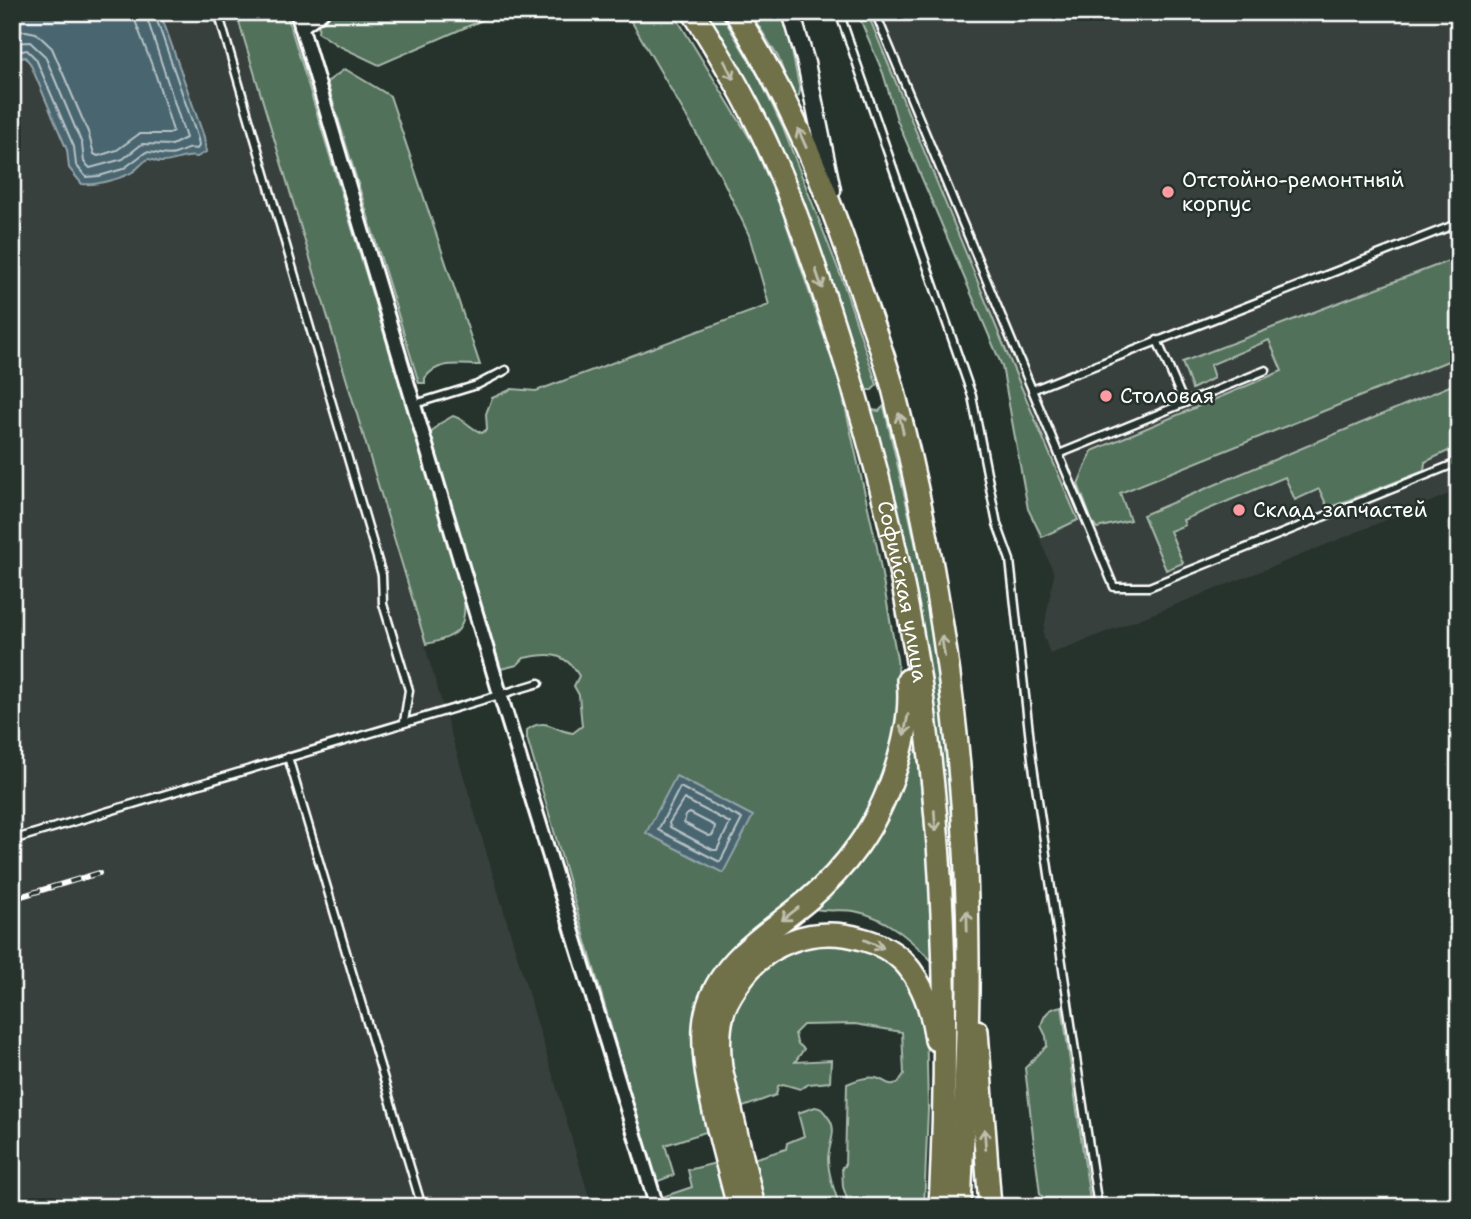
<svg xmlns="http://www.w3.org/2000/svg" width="1471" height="1219" font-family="'Shantell Sans',sans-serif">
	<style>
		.built { fill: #393f3d }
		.green { fill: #51715a; stroke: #a8b8ac; stroke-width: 2 }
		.water { fill: #4a6670; stroke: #92a3a9; stroke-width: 2 }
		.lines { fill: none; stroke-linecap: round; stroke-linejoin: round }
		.shore { stroke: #b7c2c6; stroke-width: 2 }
		.stream { stroke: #92a3a9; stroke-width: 3.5 }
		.service-casing { stroke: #fff; stroke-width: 11 }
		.minor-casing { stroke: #fff; stroke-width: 18 }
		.tertiary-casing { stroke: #fff; stroke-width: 21 }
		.primary-casing { stroke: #fff; stroke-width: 26 }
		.service { stroke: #26332d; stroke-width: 6 }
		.minor { stroke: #26332d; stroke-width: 12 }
		.tertiary { stroke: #26332d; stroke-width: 16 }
		.primary { stroke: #70704a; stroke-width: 21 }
		.rail-casing { stroke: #fff; stroke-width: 6 }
		.rail { stroke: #26332d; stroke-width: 3.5; stroke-dasharray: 10; stroke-linecap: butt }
		.oneway { stroke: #bfbfae }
		.poi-dot { fill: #ff9aa2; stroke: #26332d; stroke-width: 2.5 }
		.labels { text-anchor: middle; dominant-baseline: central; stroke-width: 5; stroke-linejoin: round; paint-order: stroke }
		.poi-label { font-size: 21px; fill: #fff; stroke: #26332d; text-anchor: start }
		.street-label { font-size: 21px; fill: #fff; stroke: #26332d }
	</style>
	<rect width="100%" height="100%" fill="#26332d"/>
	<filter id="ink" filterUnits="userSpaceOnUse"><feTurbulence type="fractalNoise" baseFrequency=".0143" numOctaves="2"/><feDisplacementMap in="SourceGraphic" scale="14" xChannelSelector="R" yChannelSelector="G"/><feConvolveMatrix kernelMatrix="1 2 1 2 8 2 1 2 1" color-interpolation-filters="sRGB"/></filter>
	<g filter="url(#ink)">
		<path class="built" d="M12 12H236L592 1207H12Z
			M857 12H1459V490L1279 564 1050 654 1043 634 1054 574 1028 509 1002 366 897 120 883 73Z"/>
		<path class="green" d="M236 12H286L464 595C467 629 459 637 426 644Z
			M333 12H501L379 65 337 45 318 32 319 24Z
			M623 12H673L754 145 781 208 840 384 877 547 897 659 900 688 891 750 884 780 864 823 821 878 734 950 712 1130 665 1145 674 1175 656 1182 527 738V730C546 716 554 731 573 733L582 726 579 695 574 686 579 676C565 651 548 653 524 658L517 665 501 669 430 434 439 424 453 416C466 420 471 429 482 433L487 429 486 414 492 398 512 389 536 391 769 305 749 235 721 176 633 24Z
			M704 12H720L759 77 783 128 842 279 877 385 872 390H866L787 161 773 127Z
			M750 12H784L800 91 799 95 794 98 792 94 778 57Z
			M857 12H867L1011 363 1078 520 1042 537 1028 509 1002 366 897 120 883 73Z
			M345 69 390 96 480 365C460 365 438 360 425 378V383H419L327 82Z
			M1459 257 1458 357 1120 493 1130 520 1097 528 1092 521 1078 484 1092 451 1282 371 1269 340 1210 365 1214 378 1192 389 1182 362Z
			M1459 382V405L1451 410 1459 429V456L1455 458 1448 451 1425 462 1424 471 1328 508 1319 489 1295 500 1285 477 1183 520 1185 525 1170 531 1183 563 1166 570 1143 515Z
			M884 406C901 482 921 559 932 636 947 738 954 841 957 945L951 946 920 625 871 410 879 411Z
			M911 749 916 750 918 755 937 958 931 960C909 938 886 917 854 911 841 909 828 912 815 909L814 904Z
			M827 942 870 950 900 972 910 984 926 1019 928 1109 924 1207H850L843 1187 842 1167 845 1166 847 1084C856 1080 867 1076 876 1078 886 1080 887 1087 898 1083L904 1074 902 1032 855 1024 803 1025 795 1033 797 1043 804 1049 795 1062 831 1060 830 1082 809 1084 800 1089 783 1084 778 1086 776 1095 738 1109 727 1051 733 1008 756 972 784 952Z
			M1062 1006 1091 1207H1049L1047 1201 1040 1194 1025 1068 1047 1046 1046 1036 1041 1026C1044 1014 1049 1008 1062 1006Z
			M815 1107C822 1108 823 1110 827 1116 839 1129 829 1143 828 1158 828 1175 835 1192 840 1207H765L753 1159 786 1149 787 1143 804 1136 798 1113Z
			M720 1162 731 1207H666L662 1197 692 1187 688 1170Z"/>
		<path class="water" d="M12 12H160L204 137 206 152 197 157C184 154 174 163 160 162 156 162 152 159 148 159 143 162 139 167 134 171 124 178 95 186 82 184L69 168 67 150 30 63 25 57 12 61Z
			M676 776 753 816 723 873 646 833Z"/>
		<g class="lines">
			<path class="shore" d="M12 32 26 31 36 33 52 48 88 132 94 154 98 156 117 150 139 134H169L173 131 156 76 136 23 134 12
				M12 43 30 42 45 56 82 144 84 162 90 168 123 159 142 144 172 145 186 138 145 12
				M12 53 27 50 36 59 74 147 76 165 86 177 99 176 123 169 146 152C156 152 165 157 175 154 184 151 187 147 197 149L199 146 198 139 154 12
				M680 787 742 819 720 862 658 830Z
				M684 799 730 823 717 850H713L670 827 669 823Z
				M690 813 715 826 713 835 709 836 684 823 686 815Z"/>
			<path class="stream" d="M414 12 417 14 422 12"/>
			<g class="service-casing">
				<path id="service" d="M218 12 382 575 383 604 409 690 404 722
					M839 12 972 396 997 524 1010 560 1032 759 1098 1207
					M875 12 1114 587H1149L1459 462
					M1157 340 1184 403
					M1076 373 1459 223
					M1032 390 1072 374
					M415 404 477 385 506 370
					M1059 454 1266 370
					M288 757 422 1207
					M12 840 539 683"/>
			</g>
			<g class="minor-casing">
				<path id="minor" d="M297 12 500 694 657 1207
					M301 27 322 12"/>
			</g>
			<g class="tertiary-casing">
				<path id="tertiary" d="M791 12 806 63 832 190"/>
			</g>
			<g class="primary-casing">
				<g id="primary">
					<path id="s1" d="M693 12C720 54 745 97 766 142 794 202 815 266 835 329 878 462 912 602 928 741 947 896 948 1051 940 1207"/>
					<path d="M735 12C792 102 831 199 864 300 874 329 885 359 893 388 944 584 970 788 968 990 967 1062 963 1135 960 1207"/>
					<path d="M977 1031 990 1207"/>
					<path d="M738 1207C726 1155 695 1064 706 1013 718 960 769 933 807 901 826 885 844 866 858 846 888 804 914 731 908 680"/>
					<path d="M754 1207 721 1068C719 1050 718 1032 723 1014 725 1004 731 995 737 986 764 942 814 925 862 939 877 943 893 951 904 962 924 984 932 1011 936 1040"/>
				</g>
			</g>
			<use href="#service" class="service"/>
			<use href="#minor" class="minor"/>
			<use href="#tertiary" class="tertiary"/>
			<use href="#primary" class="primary"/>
			<g class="rail-casing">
				<path id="rail" d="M12 899 99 873"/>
			</g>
			<use href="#rail" class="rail"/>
		</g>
		<defs><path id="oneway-shaft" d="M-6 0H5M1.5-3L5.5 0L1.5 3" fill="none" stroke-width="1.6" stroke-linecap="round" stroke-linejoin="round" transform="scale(1.75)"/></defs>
		<g class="oneway">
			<use href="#oneway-shaft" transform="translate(729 70) rotate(63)"/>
			<use href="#oneway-shaft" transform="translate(802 138) rotate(-114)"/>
			<use href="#oneway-shaft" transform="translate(819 279) rotate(71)"/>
			<use href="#oneway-shaft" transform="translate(901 423) rotate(-103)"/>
			<use href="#oneway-shaft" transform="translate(943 646) rotate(-99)"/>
			<use href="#oneway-shaft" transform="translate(906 725) rotate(101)"/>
			<use href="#oneway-shaft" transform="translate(935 821) rotate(86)"/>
			<use href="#oneway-shaft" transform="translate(790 914) rotate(142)"/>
			<use href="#oneway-shaft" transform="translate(967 921) rotate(-91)"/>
			<use href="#oneway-shaft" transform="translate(874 944) rotate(23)"/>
			<use href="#oneway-shaft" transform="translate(985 1139) rotate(-94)"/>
		</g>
	</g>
	<g class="poi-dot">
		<circle cx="1168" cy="192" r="7"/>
		<circle cx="1106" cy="396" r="7"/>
		<circle cx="1239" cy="510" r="7"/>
	</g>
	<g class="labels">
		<g class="poi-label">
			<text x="1182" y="180">Отстойно-ремонтный<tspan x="1182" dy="24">корпус</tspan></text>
			<text x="1120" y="396">Столовая</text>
			<text x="1253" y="510">Склад запчастей</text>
		</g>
		<g class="street-label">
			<text stroke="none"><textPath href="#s1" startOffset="620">Софийская улица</textPath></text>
		</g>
	</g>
	<rect width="1471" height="1219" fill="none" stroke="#26332d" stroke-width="42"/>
	<rect x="21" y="21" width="1429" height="1177" fill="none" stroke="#fff" stroke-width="2.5" filter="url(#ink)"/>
</svg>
